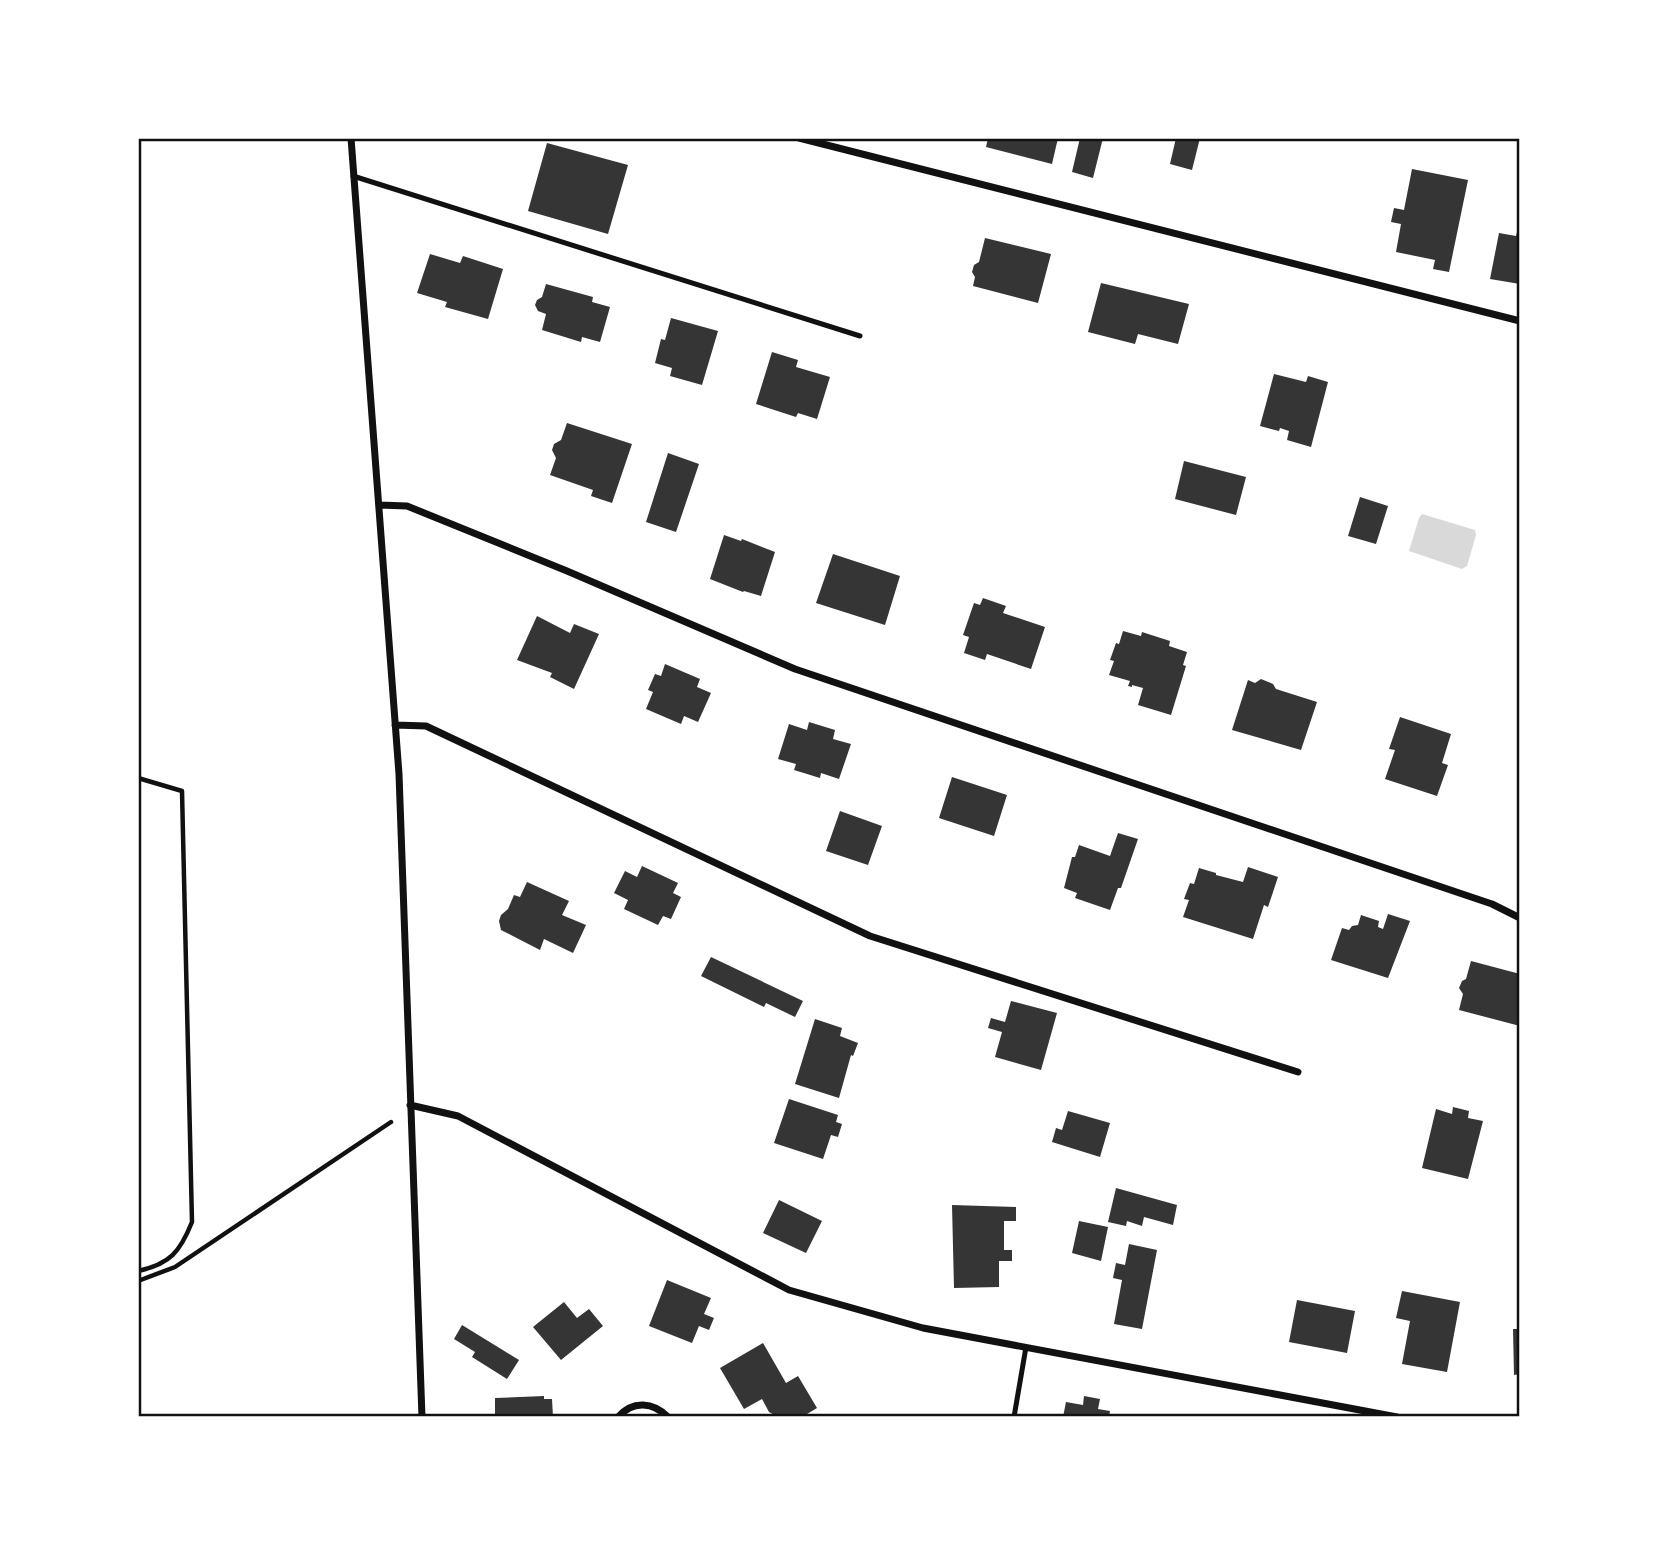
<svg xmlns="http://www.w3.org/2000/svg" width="1658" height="1555" font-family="Spectral,serif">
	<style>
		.water { fill: #d9d9d9 }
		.building { fill: #353535 }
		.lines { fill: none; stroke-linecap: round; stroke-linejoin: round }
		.path { stroke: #111; stroke-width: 4.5 }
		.service { stroke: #111; stroke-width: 5 }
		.minor { stroke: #111; stroke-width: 7 }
		.neatline { fill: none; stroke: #111; stroke-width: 2.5 }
	</style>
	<rect width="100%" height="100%" fill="#fff"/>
	<path class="water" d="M1422 514 1475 530 1476 535 1467 566 1462 569 1409 551 1419 518Z"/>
	<path class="building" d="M988 138H1058L1052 164 986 147Z
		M1080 138H1103L1093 178 1072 172Z
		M1176 138H1200L1192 170 1170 164Z
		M547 143 628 165 608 234 528 211Z
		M1412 169 1468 180 1449 272 1433 269 1435 260 1396 252 1401 224 1391 222 1394 208 1404 210Z
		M1519 224 1520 284 1490 279 1499 233 1516 236Z
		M985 238 1051 254 1038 303 973 286 975 277 972 272 974 265 979 262Z
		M430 254 460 263 463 256 503 269 488 319 445 307 447 302 417 293Z
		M1101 283 1189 304 1178 344 1138 334 1135 344 1088 332Z
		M546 284 593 297 592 302 610 307 600 342 582 337 581 342 542 330 546 314 538 311 535 305 537 300 542 297Z
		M671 318 718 331 702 385 670 376 672 368 655 363 661 339 665 340Z
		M772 352 798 360 796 367 830 377 817 419 798 413 796 417 756 404Z
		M1274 374 1306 382 1308 376 1328 382 1311 447 1287 440 1289 431 1280 428 1279 431 1260 426Z
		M567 423 632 444 612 503 591 496 593 490 550 475 556 458 552 450 554 444 561 440Z
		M668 453 699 464 676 532 646 522Z
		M1184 461 1246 477 1236 515 1175 499Z
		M1360 497 1388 506 1376 544 1348 536Z
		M724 535 741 541 742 539 775 552 761 596 744 591 743 592 710 579Z
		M833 554 900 576 885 625 816 603Z
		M983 598 1006 606 1003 613 1045 627 1031 669 987 654 985 660 964 653 969 637 963 635 974 603 980 605Z
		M537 616 570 633 574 624 599 634 574 689 550 677 552 673 517 660Z
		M1123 631 1141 636 1142 632 1170 641 1169 646 1187 652 1183 665 1186 666 1171 715 1138 705 1143 688 1132 685V687L1128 686 1130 681 1109 675 1114 661 1110 660 1116 643 1119 644Z
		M665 664 700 679 697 687 711 693 698 722 684 716 681 724 646 709 653 692 648 690 655 674 661 676Z
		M1261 679 1273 684 1276 689 1317 702 1301 750 1232 730 1248 680 1255 683Z
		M1400 717 1451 734 1442 763 1448 765 1437 796 1385 779 1395 750 1389 749Z
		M809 722 835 730 833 739 851 744 839 779 821 773 820 778 794 770 796 764 778 759 789 724 807 730Z
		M952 777 1007 795 994 836 939 818Z
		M840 811 882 826 868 865 826 851Z
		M1118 833 1138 839 1121 888H1118L1110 910 1075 898 1077 893 1064 888 1072 857H1075L1079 845 1110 856Z
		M642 866 678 883 673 893 681 897 671 919 663 916 658 925 624 909 628 900 614 893 625 871 637 877Z
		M1248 867 1278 877 1268 907 1264 905 1253 939 1183 917 1189 900 1184 899 1190 883 1194 884 1199 868 1216 873V875L1243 882Z
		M527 882 569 901 562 915 586 925 573 953 544 939 540 950 501 930 499 921 501 915 508 909 514 895 520 897Z
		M1388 914 1410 921 1388 978 1331 960 1342 928 1349 930 1352 926 1358 925 1361 915 1379 921 1378 927 1383 929Z
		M711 957 803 1001 795 1017 766 1003 764 1007 701 976Z
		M1471 961 1520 974V1026L1459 1010 1463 994 1459 988 1462 981 1466 979Z
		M1011 1001 1057 1013 1041 1070 995 1057 1002 1032 988 1028 991 1018 1005 1022Z
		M815 1019 842 1028 840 1036 858 1043 853 1056 851 1055 839 1098 795 1084Z
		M789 1099 838 1115 836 1122 842 1124 838 1137 831 1135 823 1159 774 1143Z
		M1453 1107 1469 1111 1468 1118 1483 1121 1468 1179 1422 1168 1436 1109 1452 1114Z
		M1068 1111 1110 1123 1100 1157 1052 1142 1056 1128 1062 1130Z
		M1116 1188 1177 1205 1173 1225 1144 1217 1142 1226 1127 1221 1126 1226 1108 1222Z
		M779 1200 822 1221 806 1253 763 1233Z
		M952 1205 1016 1207V1221H1004V1250H1012V1261H999V1287L954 1288Z
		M1079 1221 1108 1227 1101 1261 1072 1253Z
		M1129 1244 1157 1250 1142 1329 1114 1324 1122 1280 1113 1278 1116 1263 1125 1265Z
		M667 1280 711 1298 704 1314 714 1318 709 1330 699 1326 692 1343 649 1326Z
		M1402 1291 1460 1302 1447 1372 1402 1364 1410 1321 1396 1318Z
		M1297 1300 1355 1311 1347 1353 1289 1342Z
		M564 1302 577 1318 589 1309 603 1326 561 1360 533 1327Z
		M462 1325 519 1360 507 1379 472 1357 475 1352 454 1339Z
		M1513 1329H1520V1374L1514 1375Z
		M763 1343 786 1383 798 1376 817 1408 802 1417H778L769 1412 762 1399 744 1409 720 1368Z
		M544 1396V1399H552L553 1417H495V1398Z
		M1084 1396 1100 1399 1098 1409 1110 1411 1109 1417H1063L1066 1402 1083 1405Z"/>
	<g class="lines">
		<path class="path" d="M138 778 182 791 192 1222C180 1252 170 1264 138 1271
			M138 1281 175 1267 391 1122"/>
		<path class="service" d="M353 176 860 336
			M1014 1417 1026 1347"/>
		<path class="minor" d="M351 138 399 774 422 1417
			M799 138 1520 321
			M379 505 407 506 567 571 795 669 1492 904 1520 918
			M395 725 426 726 870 936 1298 1072
			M410 1105 458 1116 789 1290 923 1328 1397 1417
			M618 1417C633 1400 653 1402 668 1417"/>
	</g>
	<rect width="1658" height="1555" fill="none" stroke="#ffffff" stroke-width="280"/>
	<rect x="140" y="140" width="1378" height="1275" class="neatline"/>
</svg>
